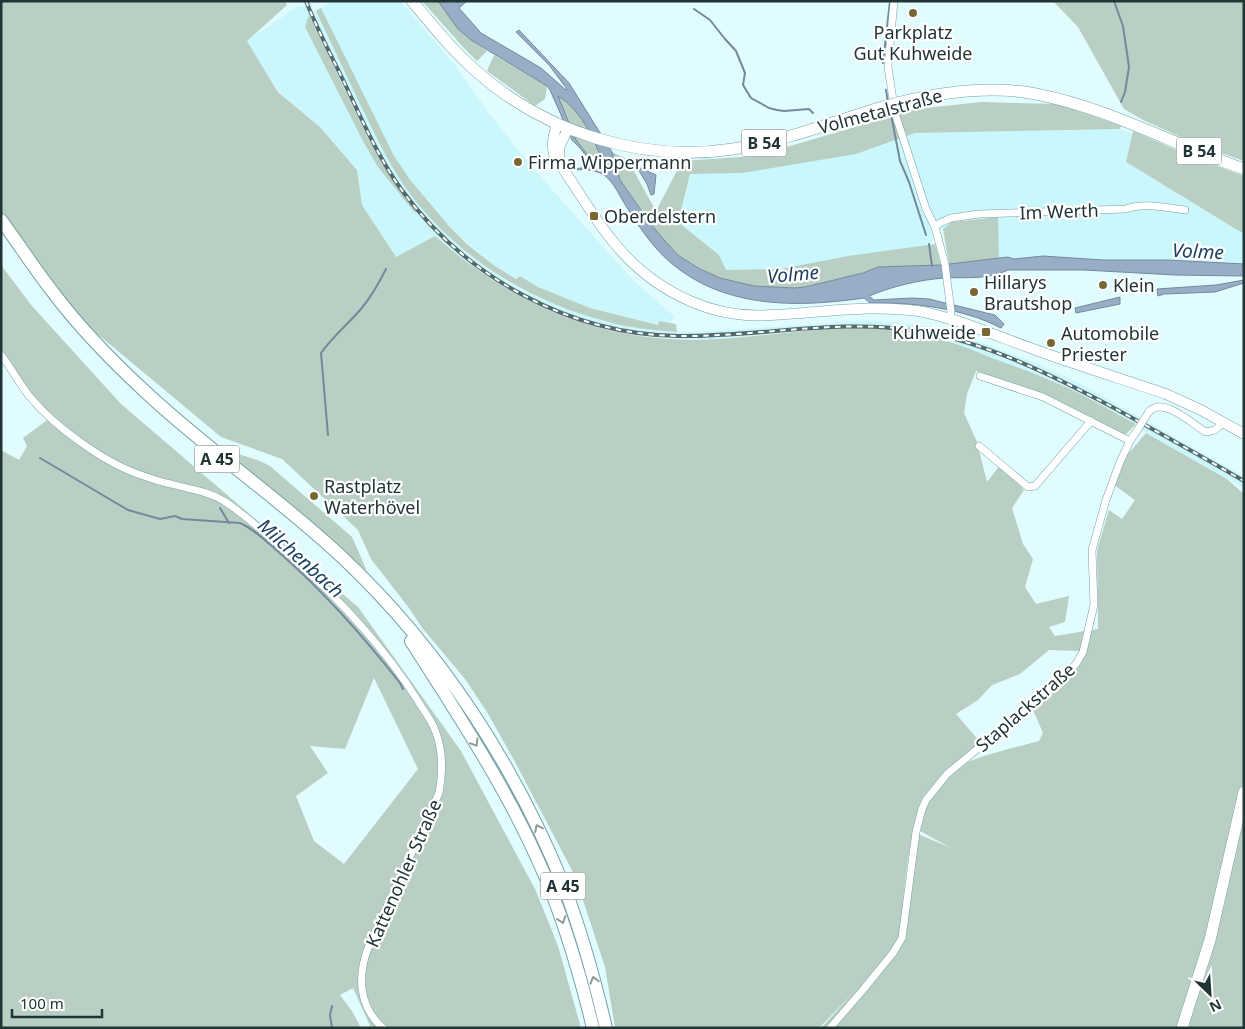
<svg xmlns="http://www.w3.org/2000/svg" width="1245" height="1029" font-family="'Noto Sans',sans-serif">
	<style>
		.built { fill: #c9f7fc }
		.green { fill: #bacfc3; fill-rule: evenodd }
		.water { fill: #97aec6; stroke: #74899b; fill-rule: evenodd }
		.lines { fill: none; stroke-linecap: round; stroke-linejoin: round }
		.stream { stroke: #74899b; stroke-width: 2 }
		.street-casing { stroke: #74a1a6; stroke-width: 8 }
		.secondary-casing { stroke: #74a1a6; stroke-width: 11 }
		.primary-casing { stroke: #74a1a6; stroke-width: 12 }
		.highway-casing { stroke: #74a1a6; stroke-width: 14 }
		.street { stroke: #fff; stroke-width: 7 }
		.secondary { stroke: #fff; stroke-width: 10 }
		.primary { stroke: #fff; stroke-width: 11 }
		.highway { stroke: #fff; stroke-width: 12 }
		.rail-casing { stroke: #53696b; stroke-width: 4 }
		.rail { stroke: #fff; stroke-width: 2; stroke-dasharray: 5.5; stroke-linecap: butt }
		.street-bridge-casing { stroke: #74a1a6; stroke-width: 8; stroke-linecap: butt }
		.primary-bridge-casing { stroke: #74a1a6; stroke-width: 12; stroke-linecap: butt }
		.street-bridge { stroke: #fff; stroke-width: 7 }
		.primary-bridge { stroke: #fff; stroke-width: 11 }
		.oneway { stroke: #909a9a }
		.poi-dot { fill: #766734; stroke: #fff; stroke-width: 2 }
		.labels { text-anchor: middle; dominant-baseline: central; stroke-width: 4.5; stroke-linejoin: round; paint-order: stroke }
		.shield { fill: #fff; stroke: #647172; stroke-width: 1 }
		.shield-label { font-size: 16px; font-weight: bold; fill: #213436 }
		.poi-label { font-size: 18px; fill: #213436; stroke: #fff; text-anchor: start }
		.street-label { font-size: 18px; fill: #213436; stroke: #fff }
		.water-label { font-size: 19px; font-style: italic; fill: #193e60; stroke: #fff }
	</style>
	<rect width="100%" height="100%" fill="#e0fcff"/>
	<path class="built" d="M303 1H312L313 5 307 9 309 14 334 1H400L455 65 488 112 530 165 634 281 675 317 669 323 659 321 658 325 590 308 538 287 520 276 517 279 492 264 449 226 461 247 487 268 513 285 543 300 569 309 606 322 639 328 677 332 715 331 865 321 895 322 923 326 951 333 988 345 1035 363 1079 383 1244 477V488L1146 433 1136 424 1060 384 950 342 923 334 894 329 865 328 815 330 716 339H675L638 335 603 329 540 307 508 291 480 272 456 255 435 236 396 257 362 205 357 169 320 127 279 92 247 41 298 6 306 8Z
		M1120 129 1132 134 1126 162 1244 234V264L1168 260H1103L1043 256 1014 259 1008 257 999 258 997 217 952 222 943 229 933 234 932 243 920 247 848 256 780 269 726 270 719 255 678 222 690 174 743 173 856 154 915 133Z"/>
	<path class="green" d="M1 1H285L287 5 247 41 278 92 320 127 357 170 362 205 396 257 435 236C516 308 608 345 717 339 776 336 836 323 895 329 929 333 961 345 992 358 1014 366 1037 374 1059 384 1085 395 1111 411 1136 424L1125 435 1051 397 976 371 967 394 964 413 977 442 987 482 1000 465 1024 490 1012 508 1023 544 1033 559 1025 587 1036 604 1069 596 1065 622 1049 627 1055 636 1085 631 1080 651 1049 650 1020 674 992 685 978 700 956 714 981 743C965 755 947 767 935 783 906 819 905 891 900 937L918 834 951 848 920 831C922 803 947 770 973 760 994 752 1018 747 1039 741L1043 733 1033 710C1062 685 1085 670 1091 630L1098 629 1097 550 1109 510 1122 519 1135 500 1114 485 1123 460 1146 433 1227 479 1244 494V1028H821L854 992 819 1028H615L605 967 575 876 515 762 487 712 465 679 423 629 409 608 371 559 358 530 282 459 221 437 89 327 30 257 1 216Z
		M422 1H438L463 34 487 51 477 61 464 48Z
		M1053 1H1244V161L1198 145 1143 120 1124 109 1078 27Z
		M321 8 394 156 411 181 449 226 467 244 492 264 516 279 520 276 538 287 590 308 658 325 659 321 676 324 677 332C653 330 629 328 605 321 526 301 453 254 405 187 387 161 374 132 360 104 345 73 331 42 316 11Z
		M309 15 368 138 382 164 416 212 415 213 378 167 363 141 305 27Z
		M494 55 547 86 545 99 535 106 487 71Z
		M558 96C584 112 595 143 606 171L591 159 576 140Z
		M981 102 1059 104 1121 126 1120 129 915 133 856 154 743 173 690 174 678 222 719 255 726 270 780 269 848 256 935 244 941 265 878 267 863 273 805 287 795 288 754 286 720 278 700 269 679 256 664 241 620 180 612 152 627 159 656 211 682 161 756 156 916 109Z
		M1133 131 1193 157 1244 176V234L1126 162Z
		M998 217 999 258 949 264 943 229 952 222Z
		M1 265 32 306 121 404 358 607 461 751 536 891 558 946 581 1028H371L353 988 340 995 352 1011 361 1028H1V450L19 460 27 446 23 438 50 418 1 355ZM374 678 418 769 344 864 314 841 296 796 328 773 310 746 345 749Z
		M220 448 260 461 270 466 352 537 367 571 266 484Z"/>
	<path class="water" d="M438 1H456L457 3 460 1H467L459 8 481 33 541 68 566 90 567 89 549 65 516 32 519 30 569 83 612 152 620 180 651 224 664 240 679 256 700 269 720 278 754 286 795 288 805 287 863 273 878 267 941 265 1008 257 1014 259 1043 256 1103 260H1168L1244 264V276L1175 275 1084 270H1008C989 280 965 277 944 278 919 280 893 286 869 296L874 300 912 298 929 299 995 315 1004 324 1001 328C963 308 911 302 870 303L864 298C802 307 733 309 680 270 657 254 641 230 626 206 620 197 614 182 604 175 596 170 585 169 575 170L574 169 594 166 580 148 572 140 550 90 547 86 471 40 458 29ZM558 96C584 112 596 144 606 171L591 159 576 140Z
		M640 168 656 175 654 194 651 195 647 184 638 169Z
		M1244 280V283L1215 292 1164 294 1158 296 1157 289 1216 285Z
		M1120 297V304L1076 313 1075 308Z"/>
	<g class="lines">
		<path class="stream" d="M1114 1 1123 26 1129 67 1125 92 1121 102
			M694 9 710 20 725 39 736 51 745 73 743 85 751 98 769 108 777 110 784 111 809 109 813 113
			M883 63 890 1
			M886 90 888 102
			M890 109 900 161 909 182 926 235
			M929 244 932 266
			M328 435 321 353C333 336 348 324 361 309 371 297 379 283 386 269
			M40 458 128 510 160 519 175 516 182 519 240 523C256 530 269 544 282 555 326 594 364 637 400 683L403 689
			M220 508 229 523
			M332 1006 330 1015 332 1028"/>
		<g class="street-casing">
			<path id="street" d="M894 1 888 67 895 113 926 209 935 227 945 264 951 312 949 319
				M935 227 940 223 951 218 979 214 1126 209C1143 202 1167 208 1185 210
				M1 355C12 369 20 385 31 398 55 427 104 462 138 474 149 478 160 482 171 484 189 489 207 491 224 501 247 516 268 536 289 554 337 597 383 645 418 701 423 710 431 719 435 730 443 750 443 772 439 793L368 948C357 977 359 1007 383 1028
				M980 376 1043 397 1130 441
				M1148 413C1161 394 1192 424 1206 432L1215 430 1223 423
				M979 446 1028 487 1035 486 1091 421
				M830 1028 862 991 893 953 902 938 916 832 922 809 926 800 947 774 1055 685 1076 664 1083 652 1094 605 1092 550 1106 500 1120 462 1130 441 1138 429"/>
		</g>
		<g class="secondary-casing">
			<path id="secondary" d="M557 124C552 140 549 154 562 167 600 224 624 272 690 301 715 312 744 317 771 315 820 313 870 304 918 311 954 317 999 337 1033 349 1077 365 1122 379 1166 394L1201 410 1244 434
				M559 159V147L568 129"/>
		</g>
		<g class="primary-casing">
			<path id="primary" d="M412 1C432 25 452 50 476 71 544 132 642 163 733 149 785 141 835 121 886 106
				M897 103C942 92 990 85 1036 94 1109 108 1174 145 1244 169
				M1182 1028 1210 940 1244 792"/>
		</g>
		<g class="highway-casing">
			<path id="highway" d="M1 220C18 243 34 268 52 291 81 330 115 364 151 397 213 454 284 502 345 560 441 651 516 767 565 889 582 934 595 981 606 1028
				M411 641C456 712 503 782 537 858 562 912 579 970 593 1028"/>
		</g>
		<use href="#street" class="street"/>
		<use href="#secondary" class="secondary"/>
		<use href="#primary" class="primary"/>
		<use href="#highway" class="highway"/>
		<g class="rail-casing">
			<path id="rail" d="M306 1C317 29 332 57 345 84 362 120 378 157 401 189 465 277 570 335 679 336 760 337 839 318 919 331 986 342 1054 376 1114 408 1158 432 1201 456 1244 481"/>
		</g>
		<use href="#rail" class="rail"/>
		<g class="street-bridge-casing">
			<path id="street-bridge" d="M1138 429 1148 413"/>
		</g>
		<g class="primary-bridge-casing">
			<path id="primary-bridge" d="M886 106 897 103"/>
		</g>
		<use href="#street-bridge" class="street-bridge"/>
		<use href="#primary-bridge" class="primary-bridge"/>
	</g>
	<defs><path id="oneway-chevron" d="M-2-3.5L2.5 0L-2 3.5" fill="none" stroke-width="1.6" stroke-linecap="round" stroke-linejoin="round" transform="scale(1.25)"/></defs>
	<g class="oneway">
		<use href="#oneway-chevron" transform="translate(475 743) rotate(58)"/>
		<use href="#oneway-chevron" transform="translate(538 828) rotate(-116)"/>
		<use href="#oneway-chevron" transform="translate(562 920) rotate(70)"/>
		<use href="#oneway-chevron" transform="translate(594 980) rotate(-106)"/>
	</g>
	<g class="poi-dot">
		<circle cx="913" cy="13" r="5"/>
		<circle cx="518" cy="162" r="5"/>
		<rect x="589" y="211" width="10" height="10" rx="2.5"/>
		<circle cx="1103" cy="285" r="5"/>
		<circle cx="974" cy="292" r="5"/>
		<rect x="981" y="327" width="10" height="10" rx="2.5"/>
		<circle cx="1051" cy="343" r="5"/>
		<circle cx="314" cy="496" r="5"/>
	</g>
	<g class="labels">
		<g class="shield">
			<rect x="741.5" y="129.5" width="45" height="27" rx="4"/>
			<rect x="1176.5" y="137.5" width="45" height="27" rx="4"/>
			<rect x="194.5" y="445.5" width="45" height="27" rx="4"/>
			<rect x="540.5" y="872.5" width="45" height="27" rx="4"/>
		</g>
		<g class="shield-label">
			<text x="764" y="143">B 54</text>
			<text x="1199" y="151">B 54</text>
			<text x="217" y="459">A 45</text>
			<text x="563" y="886">A 45</text>
		</g>
		<g class="poi-label">
			<text x="913" y="32" text-anchor="middle">Parkplatz<tspan x="913" dy="21">Gut Kuhweide</tspan></text>
			<text x="528" y="162">Firma Wippermann</text>
			<text x="604" y="216">Oberdelstern</text>
			<text x="984" y="282">Hillarys<tspan x="984" dy="21">Brautshop</tspan></text>
			<text x="1113" y="285">Klein</text>
			<text x="976" y="332" text-anchor="end">Kuhweide</text>
			<text x="1061" y="333">Automobile<tspan x="1061" dy="21">Priester</tspan></text>
			<text x="324" y="486">Rastplatz<tspan x="324" dy="21">Waterhövel</tspan></text>
		</g>
		<g class="street-label">
			<text transform="translate(880 111) rotate(-15)">Volmetalstraße</text>
			<text transform="translate(1059 211) rotate(-2)">Im Werth</text>
			<text transform="translate(1025 707) rotate(-41)">Staplackstraße</text>
			<text transform="translate(403 873) rotate(-66)">Kattenohler Straße</text>
		</g>
		<g class="water-label">
			<text transform="translate(1198 251) rotate(3)">Volme</text>
			<text transform="translate(793 274) rotate(-5)">Volme</text>
			<text transform="translate(301 558) rotate(42)">Milchenbach</text>
		</g>
	</g>
	<rect width="1245" height="1029" fill="none" stroke="#213436" stroke-width="5"/>
	<g transform="translate(1210 994) rotate(155)" stroke="#ffffff" stroke-width="4" paint-order="stroke">
	<path d="M0-4L9 19L0 12L-9 19Z" fill="#213436"/>
	<text y="-8" font-size="14" font-weight="bold" text-anchor="middle" fill="#213436">N</text>
	</g>
	<path d="M12 1009v8h90v-8" fill="none" stroke="#213436" stroke-width="2.5"/>
	<text x="20" y="1009" font-size="15" fill="#213436" stroke="#ffffff" stroke-width="4" paint-order="stroke">100 m</text>
</svg>
